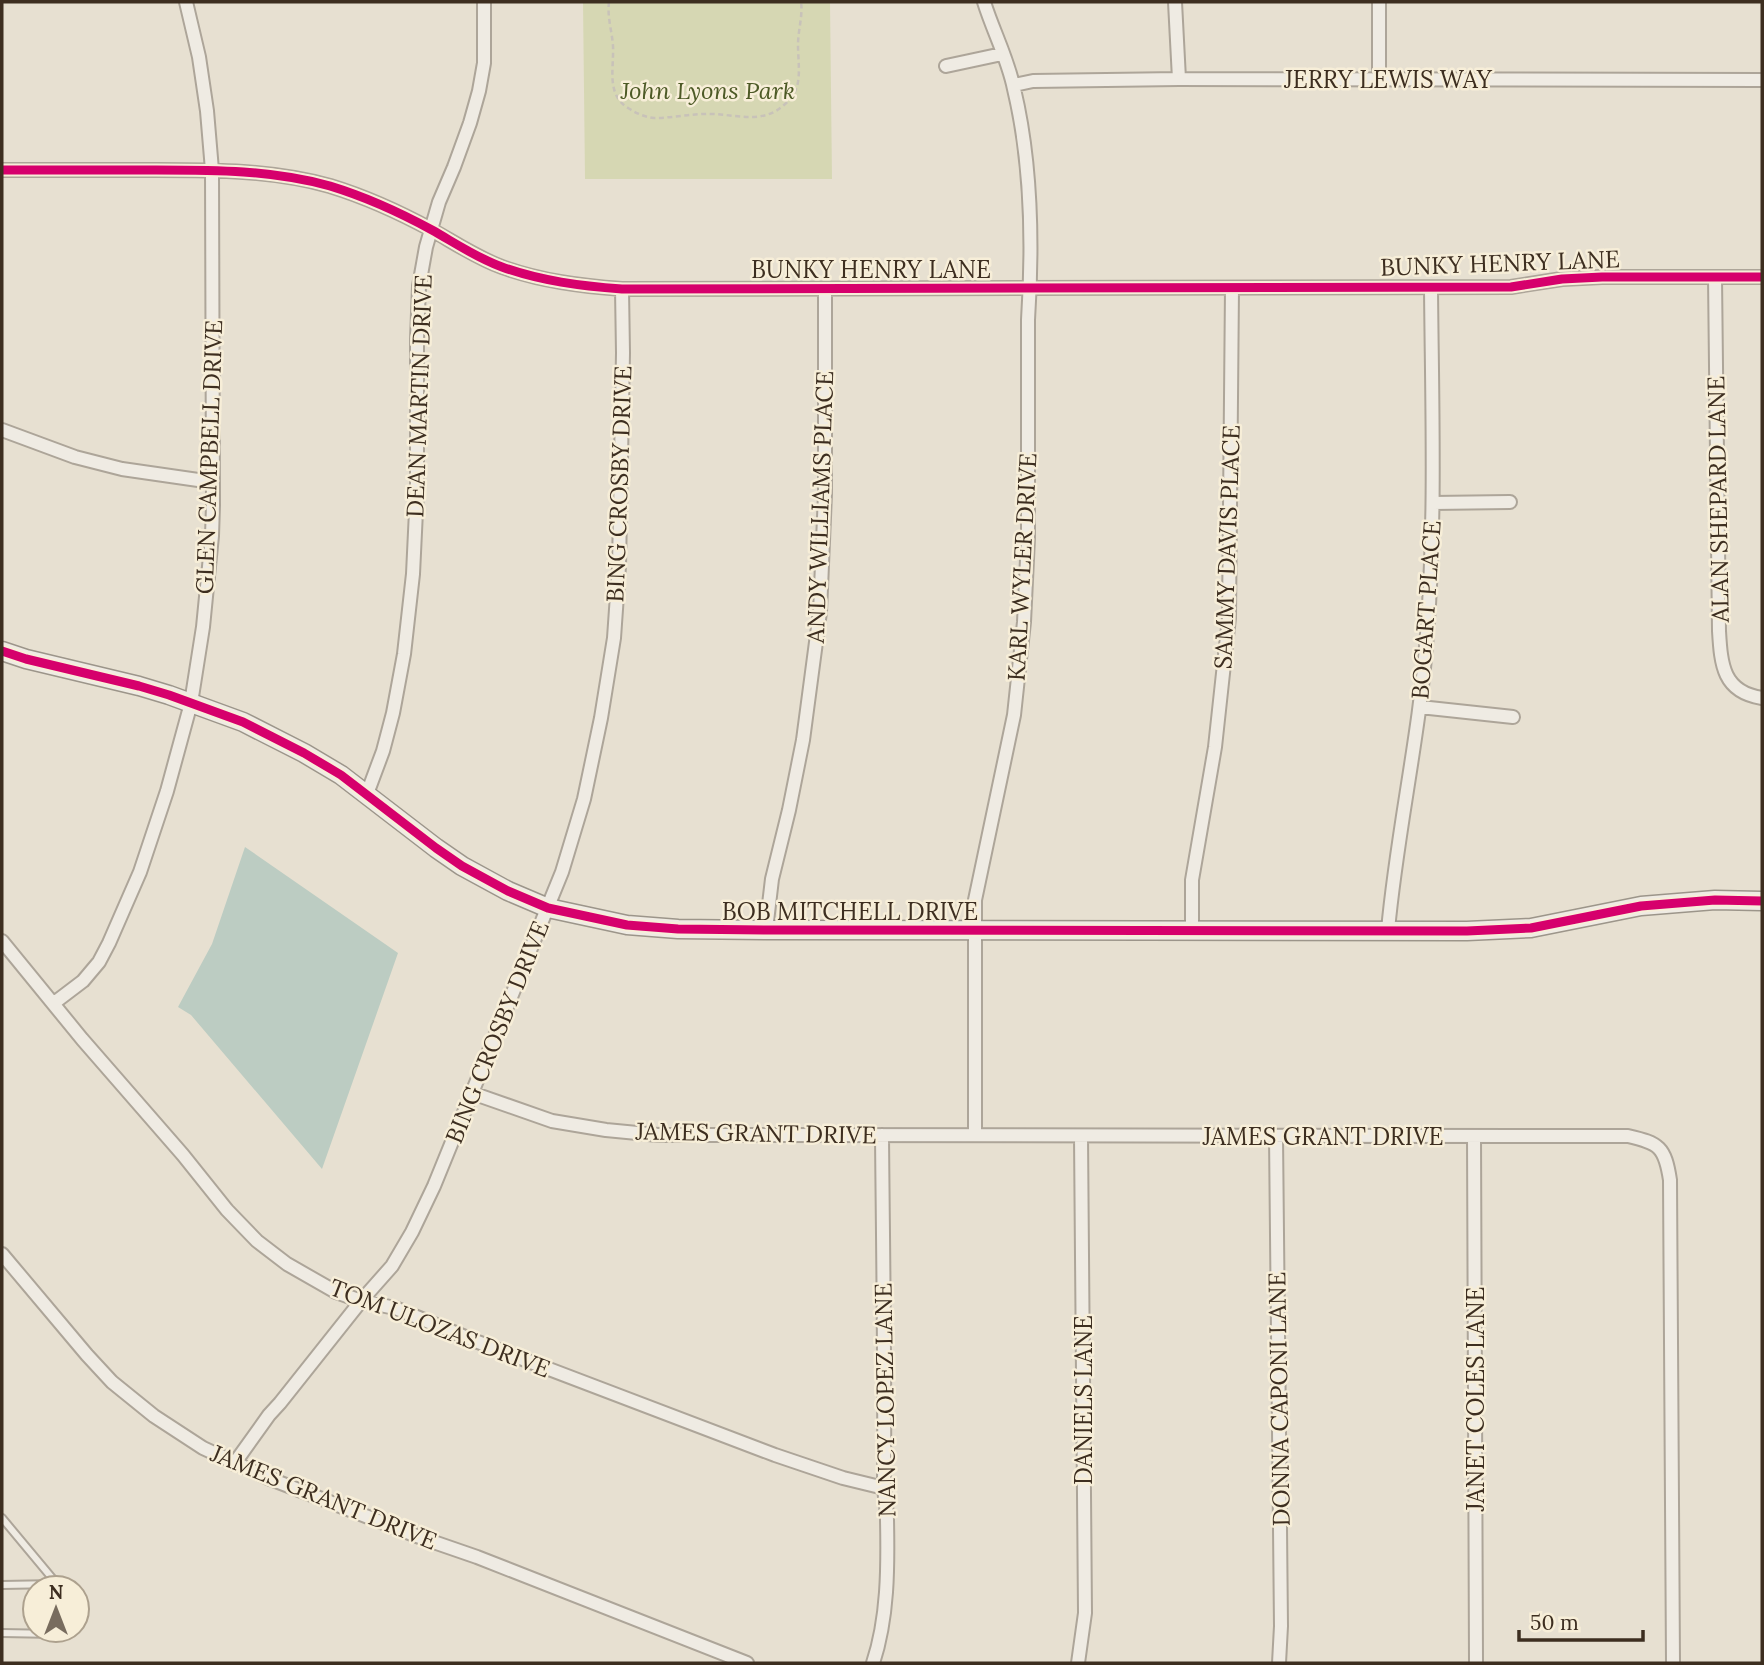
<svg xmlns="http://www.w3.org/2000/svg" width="1764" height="1665" font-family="Lora,serif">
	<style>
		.green { fill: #d6d7b3 }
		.water { fill: #bcccc2 }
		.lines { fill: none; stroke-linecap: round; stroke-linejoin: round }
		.lane-casing { stroke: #ada599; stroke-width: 10 }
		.street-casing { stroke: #ada599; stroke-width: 16 }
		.secondary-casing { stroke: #9c958a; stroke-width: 21 }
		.path { stroke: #c8c2b9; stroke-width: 2.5; stroke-dasharray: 5 3.5; stroke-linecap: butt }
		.lane { stroke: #efebe3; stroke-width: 6 }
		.street { stroke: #efebe3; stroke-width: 12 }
		.secondary { stroke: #efebe3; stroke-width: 18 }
		.cycleway-casing { stroke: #f7eed8; stroke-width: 13 }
		.cycleway { stroke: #d6006c; stroke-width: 9 }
		.labels { text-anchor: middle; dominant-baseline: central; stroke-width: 5; stroke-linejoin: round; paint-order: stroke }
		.street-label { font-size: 24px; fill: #3d2e20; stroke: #f7eed8 }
		.park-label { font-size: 24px; font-style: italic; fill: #4d5a26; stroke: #f7eed8 }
	</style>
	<rect width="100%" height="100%" fill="#e7e0d1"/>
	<path class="green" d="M583 2H830L832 179H585Z"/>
	<path class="water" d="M245 847 398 953 322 1169 191 1015 178 1007 212 944Z"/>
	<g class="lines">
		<g class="lane-casing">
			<path id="lane" d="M2 1518 57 1584 2 1585
				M2 1633 56 1634V1630"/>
		</g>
		<g class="street-casing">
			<path id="street" d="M1175 2 1179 79
				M946 66 1002 54
				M1379 79V2
				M1014 85 1033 81 1179 79 1762 80
				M2 170C53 170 104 170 156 170 214 170 273 170 330 186 366 197 399 212 432 230 455 243 477 258 502 267 541 281 581 286 622 289L1511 287 1562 279 1602 277H1762
				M1715 277 1719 631C1721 665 1723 692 1762 698
				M2 430 75 457 122 469 212 482
				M1433 503 1510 502
				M1420 707 1513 717
				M367 794 383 751 393 713 404 654 413 574 417 490V339L419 286 426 247 439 202 454 167 470 123 479 91 484 63V2
				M766 930 772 879 789 810 803 740 820 612 825 494V289
				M1192 930V880L1215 747 1229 618 1232 288
				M1388 930C1397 831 1420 734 1427 634 1436 519 1432 403 1431 288
				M2 941 82 1039 183 1155 227 1210 257 1241 287 1264 336 1292 361 1301 395 1308 470 1339 775 1455 843 1478 884 1488
				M54 1003 83 981 99 962 109 943 140 872 167 791 191 703 203 627 212 536 213 505 212 170 207 111 199 57 186 2
				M472 1093 552 1121 606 1130 658 1135 1628 1136C1659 1143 1665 1147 1670 1180L1673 1663
				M975 1135V900L1014 715 1024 622 1028 538V320C1033 243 1032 164 1014 89 1008 59 993 31 984 2
				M1276 1136 1281 1626 1279 1663
				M1474 1136 1476 1663
				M2 1254 87 1355 112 1382 154 1416 203 1448 268 1478 422 1538 477 1557 747 1663
				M234 1464 269 1415 280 1403 361 1301 392 1266 412 1232 434 1186 562 872 584 799 601 718 614 638 619 566 623 353 622 289
				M873 1663C888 1618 888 1567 887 1520 887 1508 884 1495 884 1483 885 1367 883 1251 882 1135
				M1078 1663 1085 1613 1081 1136"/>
		</g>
		<g class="secondary-casing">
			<path id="secondary" d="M2 651 26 659 139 686 169 695 243 722 304 753 341 775 436 848 462 866 508 891 548 908 627 925 678 929 766 930 1467 931 1531 928 1641 906 1715 900 1762 901"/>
		</g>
		<path class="path" d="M609 2C607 17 612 31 613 46 614 69 606 94 628 108 636 113 644 117 654 118 674 118 693 113 713 114 738 115 763 124 784 105 792 98 796 92 798 82 800 70 798 57 798 45 798 30 803 16 801 2"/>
		<use href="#lane" class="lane"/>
		<use href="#street" class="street"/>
		<use href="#secondary" class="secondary"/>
		<g class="cycleway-casing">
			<path id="cycleway" d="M2 170C53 170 104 170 156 170 214 170 273 170 330 186 366 197 399 212 432 230 455 243 477 258 502 267 541 281 581 286 622 289L1511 287 1562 279 1602 277H1762
				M2 651 26 659 139 686 169 695 243 722 304 753 341 775 436 848 462 866 508 891 548 908 627 925 678 929 766 930 1467 931 1531 928 1641 906 1715 900 1762 901"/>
		</g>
		<use href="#cycleway" class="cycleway"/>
	</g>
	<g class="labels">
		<g class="street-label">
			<text x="1388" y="79">JERRY LEWIS WAY</text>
			<text transform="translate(1500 263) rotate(-2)">BUNKY HENRY LANE</text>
			<text x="871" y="269">BUNKY HENRY LANE</text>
			<text transform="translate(419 396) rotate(-88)">DEAN MARTIN DRIVE</text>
			<text transform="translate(209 457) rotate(-88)">GLEN CAMPBELL DRIVE</text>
			<text transform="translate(619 484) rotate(-88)">BING CROSBY DRIVE</text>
			<text transform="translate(1718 499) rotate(-91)">ALAN SHEPARD LANE</text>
			<text transform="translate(820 507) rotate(-88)">ANDY WILLIAMS PLACE</text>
			<text transform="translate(1227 547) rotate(-88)">SAMMY DAVIS PLACE</text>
			<text transform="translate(1022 567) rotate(-87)">KARL WYLER DRIVE</text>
			<text transform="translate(1426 610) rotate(-86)">BOGART PLACE</text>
			<text x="850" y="911">BOB MITCHELL DRIVE</text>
			<text transform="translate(497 1032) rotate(-68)">BING CROSBY DRIVE</text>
			<text transform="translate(756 1133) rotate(1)">JAMES GRANT DRIVE</text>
			<text x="1323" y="1136">JAMES GRANT DRIVE</text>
			<text transform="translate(440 1328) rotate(21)">TOM ULOZAS DRIVE</text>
			<text transform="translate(1279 1399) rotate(-91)">DONNA CAPONI LANE</text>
			<text transform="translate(1475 1399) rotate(-90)">JANET COLES LANE</text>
			<text transform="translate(885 1400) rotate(-91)">NANCY LOPEZ LANE</text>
			<text transform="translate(1083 1400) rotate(-90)">DANIELS LANE</text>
			<text transform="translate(324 1497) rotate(22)">JAMES GRANT DRIVE</text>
		</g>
		<g class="park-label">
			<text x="708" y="90">John Lyons Park</text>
		</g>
	</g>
	<rect width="1764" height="1665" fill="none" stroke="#3d2e20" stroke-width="7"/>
	<g transform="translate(56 1609)"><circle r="33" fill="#f7eed8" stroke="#ada18e" stroke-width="2"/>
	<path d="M0-5L12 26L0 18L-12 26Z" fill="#786c5e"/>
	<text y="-10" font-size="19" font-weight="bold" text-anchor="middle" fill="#3d2e20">N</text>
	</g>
	<path d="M1519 1630v10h124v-10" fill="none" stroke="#3d2e20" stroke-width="3.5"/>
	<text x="1530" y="1630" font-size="21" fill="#3d2e20" stroke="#f7eed8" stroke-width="5" paint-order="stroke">50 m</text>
</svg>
